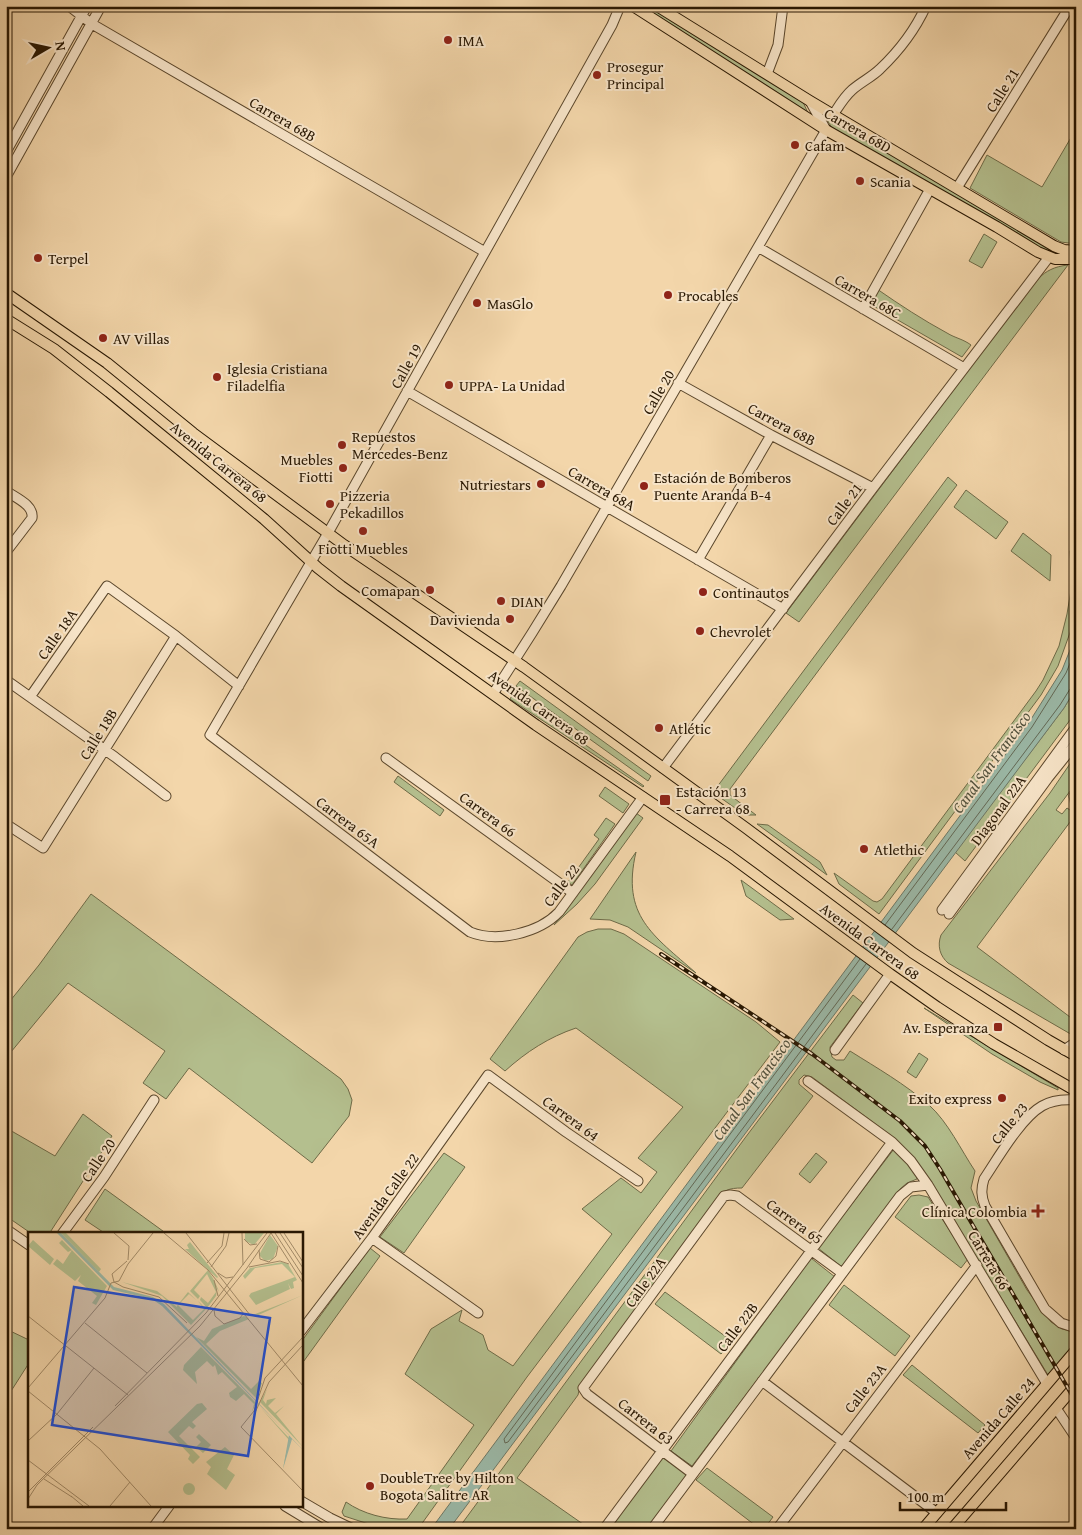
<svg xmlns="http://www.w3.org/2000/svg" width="1082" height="1535" font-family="'Gentium Book Plus',serif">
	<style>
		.green { fill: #b4bf8e; stroke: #6e6b48 }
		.water { fill: #9bb9a8; stroke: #6d7866 }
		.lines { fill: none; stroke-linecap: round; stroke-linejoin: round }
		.shore { stroke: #626855; stroke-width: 1 }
		.minor-casing { stroke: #5b472c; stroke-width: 11 }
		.major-casing { stroke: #281702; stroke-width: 12 }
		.minor { stroke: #f7e4c8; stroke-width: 9 }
		.major { stroke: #f3d6aa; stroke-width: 10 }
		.rail-casing { stroke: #281702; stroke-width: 4 }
		.rail { stroke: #f7e4c8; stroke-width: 2; stroke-dasharray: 5.5; stroke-linecap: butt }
		.poi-dot { fill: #8f2418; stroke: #f7e4c8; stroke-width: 2 }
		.labels { text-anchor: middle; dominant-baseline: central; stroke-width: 4; stroke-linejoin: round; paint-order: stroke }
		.poi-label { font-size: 15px; fill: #281702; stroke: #f7e4c8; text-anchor: start }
		.street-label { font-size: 15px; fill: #281702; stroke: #f7e4c8 }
		.water-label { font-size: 16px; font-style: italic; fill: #50503c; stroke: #f7e4c8 }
		.inset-road { fill: none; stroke: #a28a67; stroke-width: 1 }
		.view { fill: #1d4ed8; fill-opacity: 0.15; stroke: #1d4ed8; stroke-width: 2.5 }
		.inset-edge { fill: none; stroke: #281702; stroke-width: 2.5 }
	</style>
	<rect width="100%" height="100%" fill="#f3d6aa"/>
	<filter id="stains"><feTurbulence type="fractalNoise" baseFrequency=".004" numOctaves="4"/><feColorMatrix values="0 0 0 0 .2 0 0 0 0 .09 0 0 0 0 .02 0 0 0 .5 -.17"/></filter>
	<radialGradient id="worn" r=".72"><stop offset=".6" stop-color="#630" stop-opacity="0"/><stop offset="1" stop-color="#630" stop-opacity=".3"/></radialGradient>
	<path class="green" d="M645 6H649L803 102 808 113 643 9Z
		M822 112 1035 240 1056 253 1066 256 1047 253 832 128Z
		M1076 129V244L1061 242 970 188 987 155 1042 187Z
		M984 234 997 242 982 268 969 261Z
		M1068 265 799 622 786 613 1018 304C1035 284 1040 268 1068 265Z
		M877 289C900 305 923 320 947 333 955 338 963 339 971 345L962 357 870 304Z
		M948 477 957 485 730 789V795L756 815H745L718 796 717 787Z
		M966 490 1008 522 996 539 954 507Z
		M1076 518V616L1058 666 1041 695 879 914 839 884 834 873 873 901 877 902 882 899 1036 691 1043 680 1059 646 1067 614 1072 584 1070 551 1074 545Z
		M1023 533 1051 555 1050 581 1011 551Z
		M520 681 651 776 648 781 516 686Z
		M1076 688V712L965 861 955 852 1064 708Z
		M513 694 644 786 643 787 510 699Z
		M1076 755V783L1056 810 1062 814 1067 808 1076 814 977 947 1074 1020 1076 1018V1033L1074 1036 948 963C940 956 937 946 941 935L1050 793Z
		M398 776 444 810 440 816 394 782Z
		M605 787 629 804 623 813 599 796Z
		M636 813 643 818 595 884 577 904 554 925Z
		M606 818 615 824 572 885 568 882 599 839 594 835Z
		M757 824 768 825 820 862 827 875Z
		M636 852C621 916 653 935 696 973L628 927 610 920 590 919Z
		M741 880 794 919 780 920 746 896Z
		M91 894 341 1079 348 1089 352 1100 349 1116 312 1163 189 1068 166 1099 143 1083 165 1051 68 983 6 1058V1006L39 965Z
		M598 929H611L624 934 756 1022 780 1042 527 1377 418 1529 381 1528 344 1516 342 1512 346 1502C363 1514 386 1520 407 1519L474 1425 405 1374 431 1329 462 1310 459 1321 483 1335 488 1350 513 1366 612 1234 582 1209 621 1178 641 1193 657 1172 638 1158 683 1107 576 1028C549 1037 526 1052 505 1071L490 1059 578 937 587 932Z
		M853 995 863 1003 830 1047 832 1057 836 1060H844L850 1051C877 1068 905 1084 929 1105 948 1122 961 1150 975 1171L971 1188 976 1201 1027 1290 1051 1322 1062 1329 1076 1332V1342L1048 1375 924 1171 897 1140 812 1077 804 1075 799 1080V1084L813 1096 742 1188C729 1188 724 1190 716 1199L640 1307 580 1386 578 1395 517 1478 590 1529H458L745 1138Z
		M924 1008 1058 1088V1090L1040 1082 992 1054Z
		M919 1053 928 1059 916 1078 907 1072Z
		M83 1114 112 1136 49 1234H32L6 1216V1132L8 1129 55 1156Z
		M894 1149 917 1175V1179L907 1183 900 1189 842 1267 818 1248Z
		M444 1153 465 1167 404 1253 380 1237Z
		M816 1153 827 1162 810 1183 799 1174Z
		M105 1189 167 1234H106L85 1220Z
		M919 1195 928 1197 968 1259 961 1268 895 1217 911 1196Z
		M370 1248 380 1256 301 1365V1342Z
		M811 1258 835 1277 692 1466 671 1451Z
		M844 1285 910 1336 895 1356 829 1305Z
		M665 1292 733 1342 721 1354 655 1304Z
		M6 1329 29 1340V1363L6 1399Z
		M912 1365 985 1425 978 1433 903 1375Z
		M662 1457 687 1475 647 1529H609Z
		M707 1468 773 1517 764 1529H760L696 1480Z"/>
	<path class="water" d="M1076 635V688L1064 708 449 1529H431L1028 724 1062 670Z"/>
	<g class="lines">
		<path class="shore" d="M885 925 1032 727 1066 673 1076 649
			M892 929 1060 705 1070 689 1076 687
			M860 959 504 1439 505 1443 508 1442 866 964"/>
		<g class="minor-casing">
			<path id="minor" d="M69 6 92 24 485 252
				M620 6 612 25 328 533 210 735 470 932C497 943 539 933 559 912L643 797
				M767 74 778 45 783 6
				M833 115C839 106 844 97 852 90 861 82 872 77 880 69 899 51 915 30 926 6
				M6 152 87 6
				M6 177 101 6
				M957 188 1070 6
				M758 247 964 368
				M863 309 930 189
				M678 383 771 435 873 488
				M407 391 783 609
				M6 491C16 498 34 505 32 518L6 552
				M698 560 771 435
				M6 680 115 757 166 796
				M493 694 532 633 561 586 826 130 810 101
				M30 697 107 586 176 636 239 686
				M386 758 573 893
				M663 768 873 488 1049 257
				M1076 790 1074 796 1076 805
				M6 824 43 848 176 636
				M942 910 1076 727
				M949 914 1048 778 1076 743
				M835 1050 890 974
				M1064 1050 1076 1042
				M808 1081 892 1142 911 1161 928 1185 1047 1384
				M1076 1100C1064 1099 1052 1100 1042 1106 1021 1118 998 1158 984 1179 981 1189 981 1196 985 1206L1045 1309 1061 1323 1076 1328
				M6 1229 29 1245
				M62 1234 104 1177 154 1100
				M372 1238 478 1313
				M301 1331 372 1238 488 1075 566 1132 638 1181
				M762 1381 937 1513
				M1056 1408 1076 1438
				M693 1474 587 1394 583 1388 724 1196 730 1195 737 1196 842 1273
				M301 1501 330 1518 353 1529
				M285 1506 323 1529
				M152 1529 169 1506
				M604 1529 892 1142
				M652 1529 900 1196 911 1187 928 1185
				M777 1529 977 1265"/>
		</g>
		<g class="major-casing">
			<path id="major" d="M633 6 826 130 997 227 1038 252 1055 259H1076
				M657 6 810 101 1054 246 1064 250 1076 251
				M6 293 107 363 193 433 344 545 524 667 746 828 913 953 1048 1040 1076 1056
				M6 319 54 349 109 392 264 519 318 568 341 586 536 725 730 856 890 974 937 1007 994 1044 1076 1091
				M923 1529 1076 1350
				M952 1529 1076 1385"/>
		</g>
		<use href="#minor" class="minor"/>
		<use href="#major" class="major"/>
		<g class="rail-casing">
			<path id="rail" d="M661 954 812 1054 900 1121 925 1146 940 1169 1076 1402"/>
		</g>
		<use href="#rail" class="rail"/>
	</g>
	<g class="poi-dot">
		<circle cx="448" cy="40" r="5"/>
		<circle cx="597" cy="75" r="5"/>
		<circle cx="795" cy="145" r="5"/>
		<circle cx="860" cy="181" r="5"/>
		<circle cx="38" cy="258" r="5"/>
		<circle cx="668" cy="295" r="5"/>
		<circle cx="477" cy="303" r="5"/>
		<circle cx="103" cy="338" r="5"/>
		<circle cx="217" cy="377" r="5"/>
		<circle cx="449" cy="385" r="5"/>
		<circle cx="342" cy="445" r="5"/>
		<circle cx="343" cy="468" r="5"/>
		<circle cx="541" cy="484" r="5"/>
		<circle cx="644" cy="486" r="5"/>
		<circle cx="330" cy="504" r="5"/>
		<circle cx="363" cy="531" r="5"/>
		<circle cx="430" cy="590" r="5"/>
		<circle cx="703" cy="592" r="5"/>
		<circle cx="501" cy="601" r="5"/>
		<circle cx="510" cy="619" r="5"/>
		<circle cx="700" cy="631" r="5"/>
		<circle cx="659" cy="728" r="5"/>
		<rect x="659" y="794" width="12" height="12" rx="2.5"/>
		<circle cx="864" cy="849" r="5"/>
		<rect x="993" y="1022" width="10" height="10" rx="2.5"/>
		<circle cx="1002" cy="1098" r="5"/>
		<path d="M1035.5 1203.5h5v5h5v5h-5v5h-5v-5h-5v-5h5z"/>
		<circle cx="370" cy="1486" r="5"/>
	</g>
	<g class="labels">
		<g class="poi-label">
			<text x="458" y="40">IMA</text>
			<text x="607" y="66">Prosegur<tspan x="607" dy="17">Principal</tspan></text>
			<text x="805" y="145">Cafam</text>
			<text x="870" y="181">Scania</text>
			<text x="48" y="258">Terpel</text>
			<text x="678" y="295">Procables</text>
			<text x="487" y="303">MasGlo</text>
			<text x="113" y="338">AV Villas</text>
			<text x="227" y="368">Iglesia Cristiana<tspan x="227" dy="17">Filadelfia</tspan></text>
			<text x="459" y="385">UPPA- La Unidad</text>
			<text x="352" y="436">Repuestos<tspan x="352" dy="17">Mercedes-Benz</tspan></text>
			<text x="333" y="459" text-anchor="end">Muebles<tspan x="333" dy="17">Fiotti</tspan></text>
			<text x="654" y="477">Estación de Bomberos<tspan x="654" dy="17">Puente Aranda B-4</tspan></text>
			<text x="531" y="484" text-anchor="end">Nutriestars</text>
			<text x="340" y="495">Pizzeria<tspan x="340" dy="17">Pekadillos</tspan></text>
			<text x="363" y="548" text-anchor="middle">Fiotti Muebles</text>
			<text x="420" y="590" text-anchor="end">Comapan</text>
			<text x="713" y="592">Continautos</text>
			<text x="511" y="601">DIAN</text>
			<text x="500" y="619" text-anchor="end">Davivienda</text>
			<text x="710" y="631">Chevrolet</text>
			<text x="669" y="728">Atlétic</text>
			<text x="676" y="791">Estación 13<tspan x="676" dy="17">- Carrera 68</tspan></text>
			<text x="874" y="849">Atlethic</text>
			<text x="988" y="1027" text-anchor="end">Av. Esperanza</text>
			<text x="992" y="1098" text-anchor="end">Exito express</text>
			<text x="1027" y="1211" text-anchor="end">Clínica Colombia</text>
			<text x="380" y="1477">DoubleTree by Hilton<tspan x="380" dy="17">Bogota Salitre AR</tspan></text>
		</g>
		<g class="street-label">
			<text transform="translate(1002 90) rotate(-58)">Calle 21</text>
			<text transform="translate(283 119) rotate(30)">Carrera 68B</text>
			<text transform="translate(858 130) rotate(30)">Carrera 68D</text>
			<text transform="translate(868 296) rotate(30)">Carrera 68C</text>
			<text transform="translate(406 366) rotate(-61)">Calle 19</text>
			<text transform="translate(658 392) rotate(-60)">Calle 20</text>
			<text transform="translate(782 424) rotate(28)">Carrera 68B</text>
			<text transform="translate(219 462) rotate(39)">Avenida Carrera 68</text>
			<text transform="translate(602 488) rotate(30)">Carrera 68A</text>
			<text transform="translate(844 504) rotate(-53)">Calle 21</text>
			<text transform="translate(57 634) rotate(-55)">Calle 18A</text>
			<text transform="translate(539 707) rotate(35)">Avenida Carrera 68</text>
			<text transform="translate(98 734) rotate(-58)">Calle 18B</text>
			<text transform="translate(998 810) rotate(-54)">Diagonal 22A</text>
			<text transform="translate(488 814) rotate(36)">Carrera 66</text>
			<text transform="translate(348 822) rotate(37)">Carrera 65A</text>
			<text transform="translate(561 885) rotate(-53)">Calle 22</text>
			<text transform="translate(870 941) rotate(36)">Avenida Carrera 68</text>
			<text transform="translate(571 1118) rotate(36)">Carrera 64</text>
			<text transform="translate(1009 1123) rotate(-51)">Calle 23</text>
			<text transform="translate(98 1160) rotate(-56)">Calle 20</text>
			<text transform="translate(385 1196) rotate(-54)">Avenida Calle 22</text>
			<text transform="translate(795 1221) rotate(36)">Carrera 65</text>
			<text transform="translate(989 1260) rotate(59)">Carrera 66</text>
			<text transform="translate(645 1282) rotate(-54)">Calle 22A</text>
			<text transform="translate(737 1327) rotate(-53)">Calle 22B</text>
			<text transform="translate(865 1388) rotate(-52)">Calle 23A</text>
			<text transform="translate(998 1418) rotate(-49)">Avenida Calle 24</text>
			<text transform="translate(646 1421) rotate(38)">Carrera 63</text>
		</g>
		<g class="water-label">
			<text transform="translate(991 762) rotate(-54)">Canal San Francisco</text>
			<text transform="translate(751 1089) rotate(-54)">Canal San Francisco</text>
		</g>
	</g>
	<g transform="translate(28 1232)">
		<rect width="275" height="275" fill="#f3d6aa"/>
		<path d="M33 1H38L73 37 71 40ZM217 1H236L226 13 217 9ZM242 3 250 14 245 27 237 29 231 23ZM5 8 26 27 22 33 0 14ZM34 8 79 54 68 73 64 71 69 64 50 49 53 43 47 49 25 32 29 27 35 32 44 18 40 20 31 11ZM162 10 190 45 189 46 157 17H161L159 13ZM254 30 260 32 269 48 265 50 266 56 263 57 260 51 262 57 228 73 221 64 223 61 267 45 254 32 227 36 217 47 215 44 222 36ZM180 38 186 48 190 57 191 60 187 53 189 58 188 64 179 76 172 68 173 65 180 71 188 60 179 42 166 58 172 64 170 67 162 59ZM94 50 129 59 149 75V74L160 60 168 68 161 62 150 73 165 88 176 77 170 69 178 77 163 93 134 64ZM275 63 226 85 225 83 258 70ZM216 84 221 87 192 99 178 112 223 157 231 149 234 151 229 167 168 105 176 109 184 97ZM173 115 228 171 224 180 226 172 216 162 208 169 202 165 201 161 209 155 194 140 190 143 187 133 185 135 179 129 167 140 169 152 155 138 156 133ZM239 157 235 168 238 172 239 168 248 166 240 174 247 181 256 174 248 182 275 215 232 170ZM174 171 179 177 164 190 168 194 165 197 161 194 151 204 172 225 165 232 160 227 162 223 140 200 169 172ZM232 175 261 206 262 209 255 236 261 208ZM171 202 183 213 175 221 168 215 173 210 168 205ZM197 215 206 223 199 237 207 243 198 258 179 242 183 235 178 230ZM155 257a6 6 0 1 1 12 0a6 6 0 1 1-12 0Z" fill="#b4bf8e"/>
		<path d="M29 1H33L86 55 125 65 136 72 275 218 264 207 255 237 261 203 134 74 124 67 85 58Z" fill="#9bb9a8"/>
		<path class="inset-road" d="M86 1 101 14 100 28M136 1 180 38 275 154M158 1 222 83M214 1 215 33M247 1 275 44M252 1 275 36M256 1 275 30M216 7 222 13 229 12M231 18 232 27 241 30 248 24 250 14M179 31 194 14 196 1M183 35 198 14 201 1M221 35 252 29 261 32M190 41 198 46 205 45M186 48 190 64M86 50 95 55 131 65 159 91M86 50 84 42 99 29M186 78 187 84 196 92 212 86 215 82M0 84 100 163M57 91 119 141M275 105 237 146 226 179 213 195 275 259M0 156 77 66 83 51 91 49 100 32 125 1M0 159 72 217 123 274M87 174 178 81 239 1M226 183 241 150 275 113M0 209 29 182 66 136M0 228 61 274M16 247 44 265M0 260 65 195M43 264 55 274M0 267 9 253 172 94 219 36 243 1 275 51M82 274 102 250"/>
		<path class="view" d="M46 55 242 86 220 224 24 193Z"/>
		<rect width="275" height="275" class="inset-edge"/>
	</g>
	<rect width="1082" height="1535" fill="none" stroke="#f3d6aa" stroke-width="25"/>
	<rect x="8" y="8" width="1067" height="1520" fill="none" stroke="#281702" stroke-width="2.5"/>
	<rect x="12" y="12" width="1057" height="1510" fill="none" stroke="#281702"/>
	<g transform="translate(48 48) rotate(81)" stroke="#f7e4c8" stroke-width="4" paint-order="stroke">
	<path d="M0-4L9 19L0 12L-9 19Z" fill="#281702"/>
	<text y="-8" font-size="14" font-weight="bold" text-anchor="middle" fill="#281702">N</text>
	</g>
	<path d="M900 1502v8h106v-8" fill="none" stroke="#281702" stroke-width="2.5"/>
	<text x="907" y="1502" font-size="15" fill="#281702" stroke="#f7e4c8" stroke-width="4" paint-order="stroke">100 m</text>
	<rect width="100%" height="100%" filter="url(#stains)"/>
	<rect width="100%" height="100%" fill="url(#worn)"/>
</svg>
